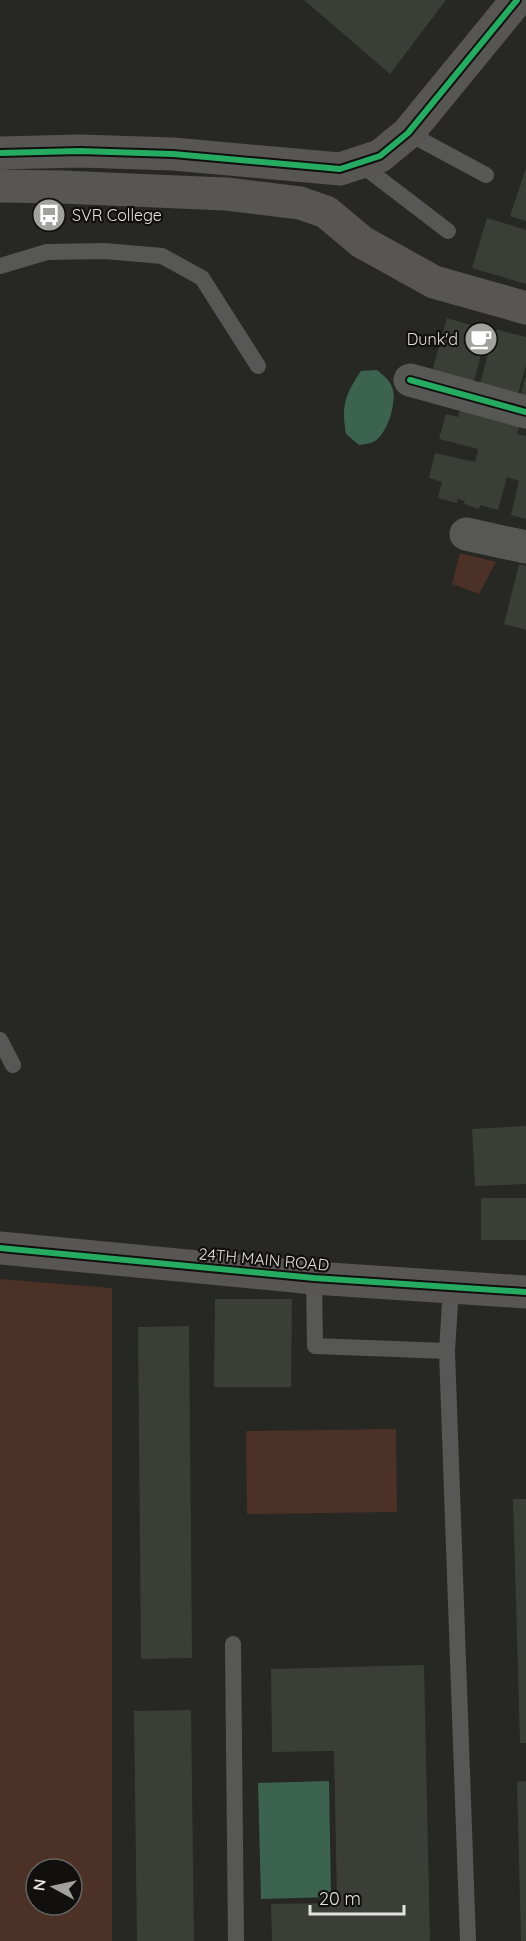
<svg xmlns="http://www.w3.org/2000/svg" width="526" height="1941" font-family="Quicksand,sans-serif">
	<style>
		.green { fill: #4b3126; fill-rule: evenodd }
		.water { fill: #3c634f }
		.building { fill: #3b3e36 }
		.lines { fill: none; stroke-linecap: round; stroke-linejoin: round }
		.lane { stroke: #575755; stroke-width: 16 }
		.street { stroke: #575755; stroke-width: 33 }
		.secondary { stroke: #585652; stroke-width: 33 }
		.cycleway-casing { stroke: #11100e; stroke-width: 10 }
		.cycleway { stroke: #26ab63; stroke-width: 6 }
		.labels { text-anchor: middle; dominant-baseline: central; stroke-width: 4.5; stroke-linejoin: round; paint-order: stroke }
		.poi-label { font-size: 16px; fill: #e3e2de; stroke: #11100e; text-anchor: start }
		.street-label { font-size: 16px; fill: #e3e2de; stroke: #11100e }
	</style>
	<rect width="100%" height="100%" fill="#272723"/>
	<path class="green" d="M460 553 496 562 479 594 452 584Z
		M0 1279 112 1288V1941H0ZM36 1869H72V1905H36Z
		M396 1429 397 1512 247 1514 246 1431Z"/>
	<path class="water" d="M377 370C383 375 389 379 392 387 398 400 387 436 373 442 369 444 364 444 359 445L346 434C341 405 345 395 361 371Z
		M329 1781 331 1897 261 1899 258 1783Z"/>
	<path class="building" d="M304 0H446L390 74Z
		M526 168V221L510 216Z
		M487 218 526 230V284L472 268Z
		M447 318 488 330 473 384 432 372Z
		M494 329 526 337V365L518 394 480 384Z
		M525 378H526V396L521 394Z
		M461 408 521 421 517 434 526 436V519L511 515 519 481 507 477 498 510 480 505 479 509 464 504 465 501 457 499V503L438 498 442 482 429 478 435 453 475 462 478 449 439 439 446 414 458 417Z
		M519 564 526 566V630L504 624Z
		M526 1126V1184L475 1186 472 1129Z
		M481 1198H526V1240H481Z
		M215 1299H292L291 1387H214Z
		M189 1326 192 1658 141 1659 138 1327Z
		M513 1499H526V1743H520Z
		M424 1665 430 1941H272L271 1904 337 1903 334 1751 272 1752 271 1669Z
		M191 1710 194 1941H137L134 1711Z
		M526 1781V1941H521L517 1782Z"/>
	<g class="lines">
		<path class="lane" d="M408 133 486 175
			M359 163 448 231
			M0 266 47 252 105 251 162 256 202 278 258 366
			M0 1040 13 1065
			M314 1278 315 1346 447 1351
			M451 1287 447 1351 468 1941
			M233 1644 236 1941"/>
		<path class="street" d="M410 380 526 412
			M466 534 526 547"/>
		<path class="secondary" d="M0 153 80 151 173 154 340 169 380 156 408 133 517 0
			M0 186 61 187 226 194 300 203 326 212 362 242 434 282 526 308
			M0 1248 314 1278 526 1292"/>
		<g class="cycleway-casing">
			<path id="cycleway" d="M0 153 80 151 173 154 340 169 380 156 408 133 517 0
				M410 380 526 412
				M0 1248 314 1278 526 1292"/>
		</g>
		<use href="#cycleway" class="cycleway"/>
	</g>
	<defs>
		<g id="bus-disc" transform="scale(1.725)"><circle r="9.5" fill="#a1a19d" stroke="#11100e"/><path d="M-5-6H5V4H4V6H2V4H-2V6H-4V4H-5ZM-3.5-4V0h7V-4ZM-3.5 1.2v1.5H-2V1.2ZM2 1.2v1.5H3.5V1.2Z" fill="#fff"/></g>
		<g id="cafe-disc" transform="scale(1.725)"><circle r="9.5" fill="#a1a19d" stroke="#11100e"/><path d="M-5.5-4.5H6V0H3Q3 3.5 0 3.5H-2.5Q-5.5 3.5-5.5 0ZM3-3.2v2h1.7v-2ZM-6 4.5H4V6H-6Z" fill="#fff"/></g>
	</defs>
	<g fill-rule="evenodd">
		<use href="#bus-disc" x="49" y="215"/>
		<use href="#cafe-disc" x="481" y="339"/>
	</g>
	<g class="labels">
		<g class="poi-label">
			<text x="72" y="215">SVR College</text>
			<text x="458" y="339" text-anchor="end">Dunk'd</text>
		</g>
		<g class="street-label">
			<text transform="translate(264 1259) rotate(5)">24TH MAIN ROAD</text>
		</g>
	</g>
	<g transform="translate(54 1887) rotate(278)"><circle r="28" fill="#11100e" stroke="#656461" stroke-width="1.5"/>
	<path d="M0-4.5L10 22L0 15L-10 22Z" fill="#a1a19d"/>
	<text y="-9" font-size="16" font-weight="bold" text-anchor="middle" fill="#e3e2de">N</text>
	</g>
	<path d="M310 1905v9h94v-9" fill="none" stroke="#e3e2de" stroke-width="3"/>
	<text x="319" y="1905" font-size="18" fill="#e3e2de" stroke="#11100e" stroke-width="4.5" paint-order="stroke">20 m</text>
</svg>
